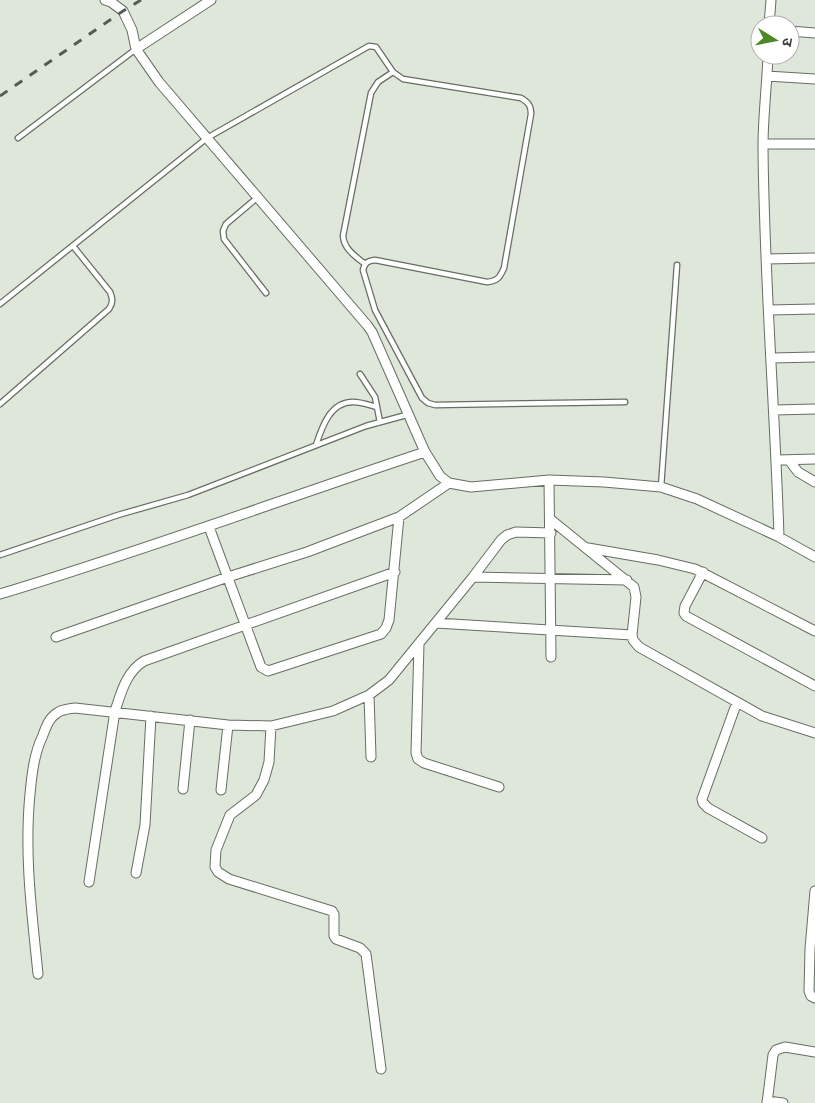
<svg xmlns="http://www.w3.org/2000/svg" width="815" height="1103" font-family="Helvetica,'Noto Sans Devanagari',sans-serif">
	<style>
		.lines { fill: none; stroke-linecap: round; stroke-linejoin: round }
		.service-casing { stroke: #666e62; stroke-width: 7 }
		.minor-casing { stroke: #666e62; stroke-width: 11 }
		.service { stroke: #fff; stroke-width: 4.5 }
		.minor { stroke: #fff; stroke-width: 9 }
		.rail { stroke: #565b55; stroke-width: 3; stroke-dasharray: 9 9; stroke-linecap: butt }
	</style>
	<rect width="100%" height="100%" fill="#dee7d9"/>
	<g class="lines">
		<g class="service-casing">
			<path id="service" d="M18 138 136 49
				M258 197 226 224 223 231 224 239 266 293
				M365 264C355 256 344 249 343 236L371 93 378 82 393 72
				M0 304 207 138 369 46 376 47 393 72 403 79 521 98C529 103 531 106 531 114L504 268C500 277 498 281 487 282L375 260C368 261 365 262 363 270L375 310 422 398 428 403 435 405 625 402
				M360 374 375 397 380 422
				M0 404 109 309C113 303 113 299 110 292L73 246
				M316 445C322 427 330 402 353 402 361 402 369 405 377 407
				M661 487 677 265
				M0 555 118 515 188 495 366 426 410 414"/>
		</g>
		<g class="minor-casing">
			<path id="minor" d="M105 0 111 2 123 11 132 30 136 49 159 82 367 325 372 332 425 452 440 476 449 483 471 487 549 480 604 482 661 487 697 499 779 537 815 557
				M769 25 771 0
				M790 31 815 33
				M136 49 211 0
				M768 55C767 85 763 116 763 146 764 277 775 407 779 537
				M767 76 815 79
				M763 144H815
				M766 259 815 258
				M769 310 815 309
				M772 358 815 357
				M775 410 815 409
				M777 460 815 459
				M789 460 798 472 815 482
				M549 480 551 657
				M550 519 634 587 636 597 632 635 633 640 639 647 762 716 815 733
				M209 527 261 667 268 671 381 634 386 628 389 620 399 517
				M588 548 658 560 695 569 815 631
				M703 572 685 606 684 613 686 616 815 686
				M473 577 627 580
				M0 594C143 551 283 499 425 452
				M436 623 632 635
				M56 637 228 577 307 552 399 517 449 483
				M419 644 416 753 418 759 424 763 499 787
				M369 695 371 757
				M737 702 702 799 703 803 708 808 762 838
				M271 726 269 762 264 780 256 795 230 815 216 850 215 867 218 872 229 879 332 911 334 914V936L336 939 360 948 366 954 381 1069
				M183 789 190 720
				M221 790 228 725
				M136 873 145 825 151 716
				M89 882 115 711C121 693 126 672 144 661L395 572
				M815 891 810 949 809 991 811 996 815 998
				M38 974C32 914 24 855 30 794 32 773 34 754 43 735 46 727 49 718 57 713 62 709 69 709 75 708L228 725 271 726 333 711 369 695 389 680 473 577 501 540 507 535 516 532 551 533
				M767 1101 783 1103
				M767 1103 773 1055 776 1050 785 1047 815 1052"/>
		</g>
		<use href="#service" class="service"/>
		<use href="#minor" class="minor"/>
		<path class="rail" d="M0 96 123 11 141 0"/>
	</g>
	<g transform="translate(775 40) rotate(100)"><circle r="24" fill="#ffffff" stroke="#afb1af"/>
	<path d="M0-4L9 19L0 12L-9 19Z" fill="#4e8824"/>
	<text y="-8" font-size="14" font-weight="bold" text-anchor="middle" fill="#383c37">उ</text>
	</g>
</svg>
